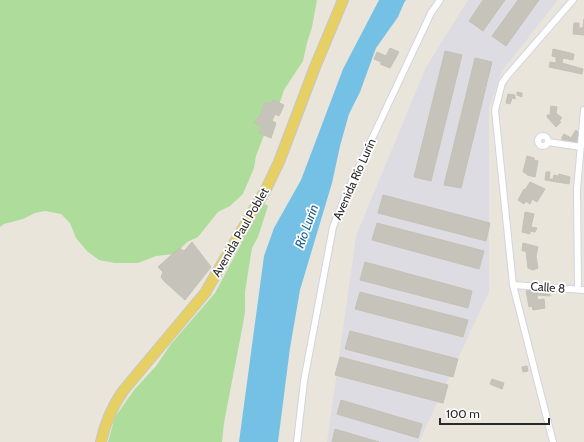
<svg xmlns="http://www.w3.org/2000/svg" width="584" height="442" font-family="Cabin,sans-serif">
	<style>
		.industrial { fill: #dedce3 }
		.green { fill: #aedd9b }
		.water { fill: #75c1e6 }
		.building { fill: #c6c3ba; stroke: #c5c1b5 }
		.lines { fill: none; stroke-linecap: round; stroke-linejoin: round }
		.minor-casing { stroke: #d1d3e1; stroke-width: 8 }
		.primary-casing { stroke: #c7c7c7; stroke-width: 12 }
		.minor { stroke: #fff; stroke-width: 6 }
		.primary { stroke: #e6d064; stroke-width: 10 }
		.labels { text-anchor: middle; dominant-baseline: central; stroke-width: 3.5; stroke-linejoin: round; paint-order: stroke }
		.street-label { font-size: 12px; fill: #292929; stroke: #fff }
		.water-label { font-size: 13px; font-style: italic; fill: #165e8f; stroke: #fff }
	</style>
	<rect width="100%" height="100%" fill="#eae5db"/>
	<path class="industrial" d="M468 0H558L502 71 489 108V292L419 442H327L356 236 426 67Z"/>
	<path class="green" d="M0 0H317L312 27 307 43 303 61 284 90 276 114 269 122 256 156 254 168 243 194 230 206 218 212 198 237 187 242 175 254 156 256 138 263H115L99 260 87 251 76 238 70 223 61 214 45 211 35 213 23 219 4 224 0 227Z
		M263 203 268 206 258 237 252 248 245 292V312L243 324 224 423 222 442H108L115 417 134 390 156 366 171 344 215 293Z"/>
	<path class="water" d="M379 0H406L404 3 398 17 376 48 360 92 349 114 340 146 332 183 300 290 290 348 278 442H239L264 256 274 228 301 180 343 69Z"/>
	<path class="building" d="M483 0H505L483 31 469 21Z
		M518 0H539L506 46 492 36Z
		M584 19V35L573 34 574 23H579V28H583Z
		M390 48 399 52 390 68 380 64 383 63 374 59 377 52 386 56Z
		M553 49 574 54 573 60 563 58 562 63 583 69 582 74 549 67 550 62 556 63V57L552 56Z
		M445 51 462 55 431 181 414 177Z
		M475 58 492 62 461 188 444 185Z
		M517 92 522 93V97L517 95Z
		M508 94 515 95V99L512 98 510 104 506 103Z
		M273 100 284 105 279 116 275 114 272 121 276 123 271 138 259 133 262 126 254 123 256 119 258 120 265 102 271 104Z
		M551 106 557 107 556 113 562 118 559 121 561 122 556 127 547 117V115H550Z
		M576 130 579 133 578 144 562 141V137L564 134 571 138Z
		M527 156 534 158V160L538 161 535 177 527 175V174L523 172Z
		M546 172H550L549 179H553L554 175 558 176 559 174 570 177 569 184 545 180Z
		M530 182 545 189 537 202 532 199 530 204 526 201 524 204 518 200 524 189 525 190Z
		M383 195 490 223 486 241 378 213Z
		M525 212 534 214 531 227 537 228 535 232 530 231V234L522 232Z
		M377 223 484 251 479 269 372 240Z
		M192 242 211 267 185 300 164 281 161 277 163 272 158 267 179 248 184 251Z
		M523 243 538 247 536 256 538 268 533 270 528 268 526 251H522Z
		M365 262 472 291 468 308 360 280Z
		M531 290 550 292V296L538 295 537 297 538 300 544 299 545 308 533 310 532 306 529 307 526 291Z
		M360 292 468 320 463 337 355 309Z
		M350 331 458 359 453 377 345 349Z
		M340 357 448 385 443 403 335 375Z
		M527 366 528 371 523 372 522 367Z
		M492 379 504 383 502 389 490 384Z
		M341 400 422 424 418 438 337 414Z
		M335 429 379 442H332Z"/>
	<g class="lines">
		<g class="minor-casing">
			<path id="minor" d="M538 141a5 5 0 1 1 10 0a5 5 0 1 1-10 0Z
				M548 142 581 147
				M513 285 584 290
				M578 289 577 189 584 110
				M297 442 304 381 333 227 346 194 431 13 440 0
				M553 442 513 285 495 110 502 83 507 76 573 0"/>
		</g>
		<g class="primary-casing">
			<path id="primary" d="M101 442C105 423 112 407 123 391L205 293 266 189 279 162 315 67 343 0"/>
		</g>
		<use href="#minor" class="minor"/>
		<use href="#primary" class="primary"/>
	</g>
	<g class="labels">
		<g class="street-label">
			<text transform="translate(354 179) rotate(-66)">Avenida Río Lurín</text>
			<text transform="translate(240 232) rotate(-60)">Avenida Paul Poblet</text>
			<text transform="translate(548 287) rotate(4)">Calle 8</text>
		</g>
		<g class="water-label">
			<text transform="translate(306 226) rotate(-70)">Río Lurín</text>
		</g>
	</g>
	<path d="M440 418v6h109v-6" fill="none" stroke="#292929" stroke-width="2"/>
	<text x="446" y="418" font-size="12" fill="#292929" stroke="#ffffff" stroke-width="3" paint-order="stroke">100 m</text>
</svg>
